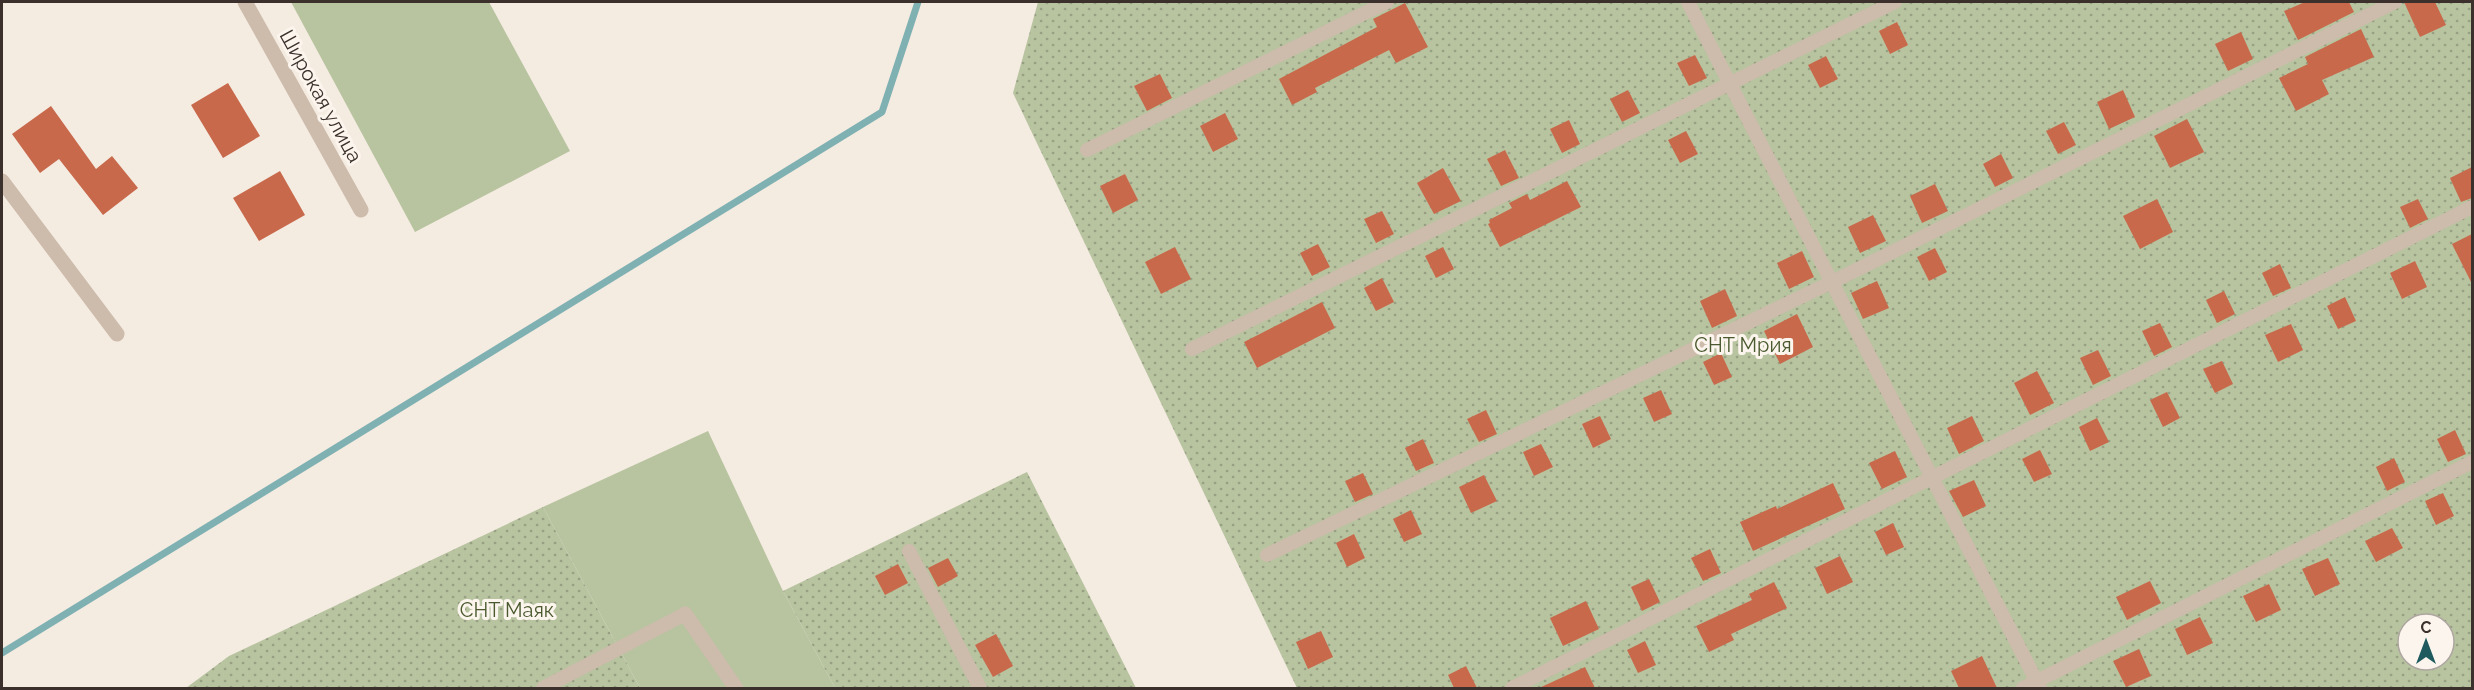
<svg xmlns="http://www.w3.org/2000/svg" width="2474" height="690" font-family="Raleway,sans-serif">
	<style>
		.grass { fill: #b8c4a0 }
		.garden { fill: url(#garden-dots); fill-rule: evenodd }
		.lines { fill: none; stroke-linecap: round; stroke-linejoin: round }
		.stream { stroke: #7fb0b2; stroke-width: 7 }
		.building { fill: #c8694b }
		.service { stroke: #cdbbac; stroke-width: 14 }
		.minor { stroke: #cdbbac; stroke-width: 15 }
		.labels { text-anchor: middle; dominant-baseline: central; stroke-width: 6; stroke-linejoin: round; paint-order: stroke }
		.street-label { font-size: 20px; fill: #3b302b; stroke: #fbf5ee }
		.park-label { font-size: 20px; fill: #4a5a2e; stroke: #fbf5ee }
	</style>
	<defs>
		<pattern id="garden-dots" width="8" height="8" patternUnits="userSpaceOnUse" patternTransform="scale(1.5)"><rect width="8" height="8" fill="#b8c4a0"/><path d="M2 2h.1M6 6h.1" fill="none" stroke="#97a083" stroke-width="1.8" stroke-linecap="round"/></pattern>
	</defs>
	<rect width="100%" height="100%" fill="#f4ebe1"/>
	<path class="grass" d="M291 2H489L570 151 415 232Z
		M708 431 783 591 835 688H640L543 507Z"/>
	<path class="garden" d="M1038 2H2472V688H1297L1013 93ZM2408 624H2444V660H2408Z
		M1027 472 1136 688H835L783 591Z
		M543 507 640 688H186L229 656Z"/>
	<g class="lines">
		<path class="stream" d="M2 653 882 112 918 2"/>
	</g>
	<path class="building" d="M2305 2H2349L2354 12 2298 40 2284 11Z
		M2404 2H2435L2446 25 2420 37Z
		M1405 3 1428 47 1396 63 1389 50 1315 88 1317 92 1292 105 1279 79 1377 27 1373 19Z
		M1897 22 1908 45 1890 54 1879 31Z
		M2361 29 2374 57 2322 80 2329 94 2296 111 2279 78 2308 64 2305 57Z
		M2241 32 2253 59 2228 71 2215 44Z
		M1695 55 1707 78 1689 86 1677 63Z
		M1826 56 1838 79 1820 88 1808 65Z
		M1160 74 1172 98 1147 111 1134 86Z
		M228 83 260 136 223 158 191 105Z
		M1628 90 1640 113 1622 122 1610 99Z
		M2123 90 2135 117 2109 129 2097 102Z
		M51 106 96 169 112 156 138 188 103 215 59 159 40 173 12 134Z
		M1225 113 1238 139 1213 152 1200 126Z
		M2187 119 2204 152 2170 168 2154 136Z
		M1569 120 1580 144 1562 153 1550 129Z
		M2064 122 2076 145 2058 154 2046 131Z
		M1686 131 1698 154 1680 163 1668 140Z
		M1505 150 1519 178 1501 186 1487 159Z
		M2001 154 2013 178 1995 187 1983 164Z
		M2472 167V198L2461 202 2450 178Z
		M1443 168 1461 201 1434 214 1417 183Z
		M280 171 305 215 259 241 233 198Z
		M1125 174 1138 200 1113 213 1100 186Z
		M1567 181 1581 207 1500 247 1488 224 1490 223 1489 220 1512 208 1509 203 1527 194 1530 200Z
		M1935 184 1948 211 1922 223 1910 196Z
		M2157 199 2173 232 2140 249 2123 216Z
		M2418 199 2428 219 2410 228 2400 207Z
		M1382 211 1394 234 1376 243 1364 219Z
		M1873 215 1886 241 1860 253 1848 227Z
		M2472 234V284L2452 244Z
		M1318 244 1330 267 1312 276 1300 253Z
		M1175 247 1191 279 1161 294 1145 262Z
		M1443 247 1454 269 1436 278 1425 256Z
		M1935 248 1947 272 1929 281 1917 257Z
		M1802 251 1814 277 1789 289 1777 263Z
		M2415 261 2427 287 2402 299 2390 273Z
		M2280 264 2291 288 2273 296 2262 273Z
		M1382 278 1394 302 1376 311 1364 288Z
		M1877 281 1889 308 1863 319 1851 293Z
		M1725 289 1737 316 1712 328 1700 301Z
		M2224 291 2235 314 2217 323 2206 300Z
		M2345 297 2356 321 2338 329 2327 306Z
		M1322 302 1335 328 1257 368 1244 342Z
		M1797 314 1813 347 1780 364 1764 331Z
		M2160 323 2172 347 2154 356 2142 331Z
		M2291 324 2303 350 2278 362 2265 335Z
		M2098 350 2111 376 2093 385 2080 358Z
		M1721 353 1732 377 1714 385 1703 362Z
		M2222 361 2233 384 2215 393 2203 369Z
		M2037 371 2054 403 2030 415 2014 383Z
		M1661 390 1672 414 1654 422 1643 398Z
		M2167 392 2180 418 2163 427 2150 400Z
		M1486 410 1497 434 1479 442 1467 419Z
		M1600 416 1611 439 1593 448 1582 424Z
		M1972 416 1984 441 1959 454 1947 428Z
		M2097 418 2109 442 2090 451 2079 427Z
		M2455 430 2466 454 2448 462 2437 439Z
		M1423 439 1434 463 1416 471 1405 448Z
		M1541 444 1553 467 1534 476 1523 452Z
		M2040 450 2052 474 2034 482 2022 459Z
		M1895 451 1907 477 1882 489 1869 463Z
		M2394 458 2405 482 2387 491 2376 467Z
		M1363 473 1373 494 1355 502 1345 481Z
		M1484 475 1497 501 1471 513 1459 487Z
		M1974 480 1986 506 1963 517 1949 491Z
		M1833 483 1845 509 1753 551 1740 522 1776 506 1777 509Z
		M2443 493 2454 516 2436 525 2425 501Z
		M1411 510 1422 534 1404 542 1393 519Z
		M1893 523 1904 547 1886 555 1875 532Z
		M2392 528 2403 548 2376 562 2365 541Z
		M1354 534 1365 558 1347 567 1336 543Z
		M1710 549 1721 573 1703 581 1691 558Z
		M1840 556 1853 582 1827 594 1815 568Z
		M948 558 958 576 938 587 928 568Z
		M2328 558 2340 584 2315 596 2302 569Z
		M898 564 908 583 885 595 875 576Z
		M1649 579 1660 602 1642 611 1631 587Z
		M2150 581 2161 603 2127 620 2116 597Z
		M1774 582 1787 608 1731 634 1734 640 1709 652 1696 626 1752 600 1749 594Z
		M2269 584 2281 610 2256 622 2243 596Z
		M1586 601 1599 629 1563 646 1550 618Z
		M2200 617 2213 643 2187 655 2175 629Z
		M1321 631 1333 657 1308 669 1296 642Z
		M996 634 1013 666 993 677 975 645Z
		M1645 641 1656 665 1638 673 1627 650Z
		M2139 649 2151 676 2126 687 2113 661Z
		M1982 656 1997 688H1959L1951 671Z
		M1466 666 1477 688H1454L1448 675Z
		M1585 667 1595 688H1539Z"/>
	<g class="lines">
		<path class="service" d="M1688 2 2040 688
			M1087 150 1387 2
			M1192 349 1895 2
			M909 551 980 688
			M1267 555 1832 282 2395 2
			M543 688 685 614
			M1512 688 2472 207
			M2023 688 2472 462"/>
		<path class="minor" d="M245 2 361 210
			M2 181 117 334
			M685 614 736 688"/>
	</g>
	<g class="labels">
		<g class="street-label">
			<text transform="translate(321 96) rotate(61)">Широкая улица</text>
		</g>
		<g class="park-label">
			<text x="1743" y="345">СНТ Мрия</text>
			<text x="507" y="610">СНТ Маяк</text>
		</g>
	</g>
	<rect width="2474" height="690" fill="none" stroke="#3b302b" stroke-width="6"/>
	<g transform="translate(2426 642)"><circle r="28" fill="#fbf5ee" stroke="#aea6a0" stroke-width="1.5"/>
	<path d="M0-4.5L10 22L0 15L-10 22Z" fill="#1f5a5e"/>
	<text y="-9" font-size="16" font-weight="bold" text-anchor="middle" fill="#3b302b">С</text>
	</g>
</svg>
